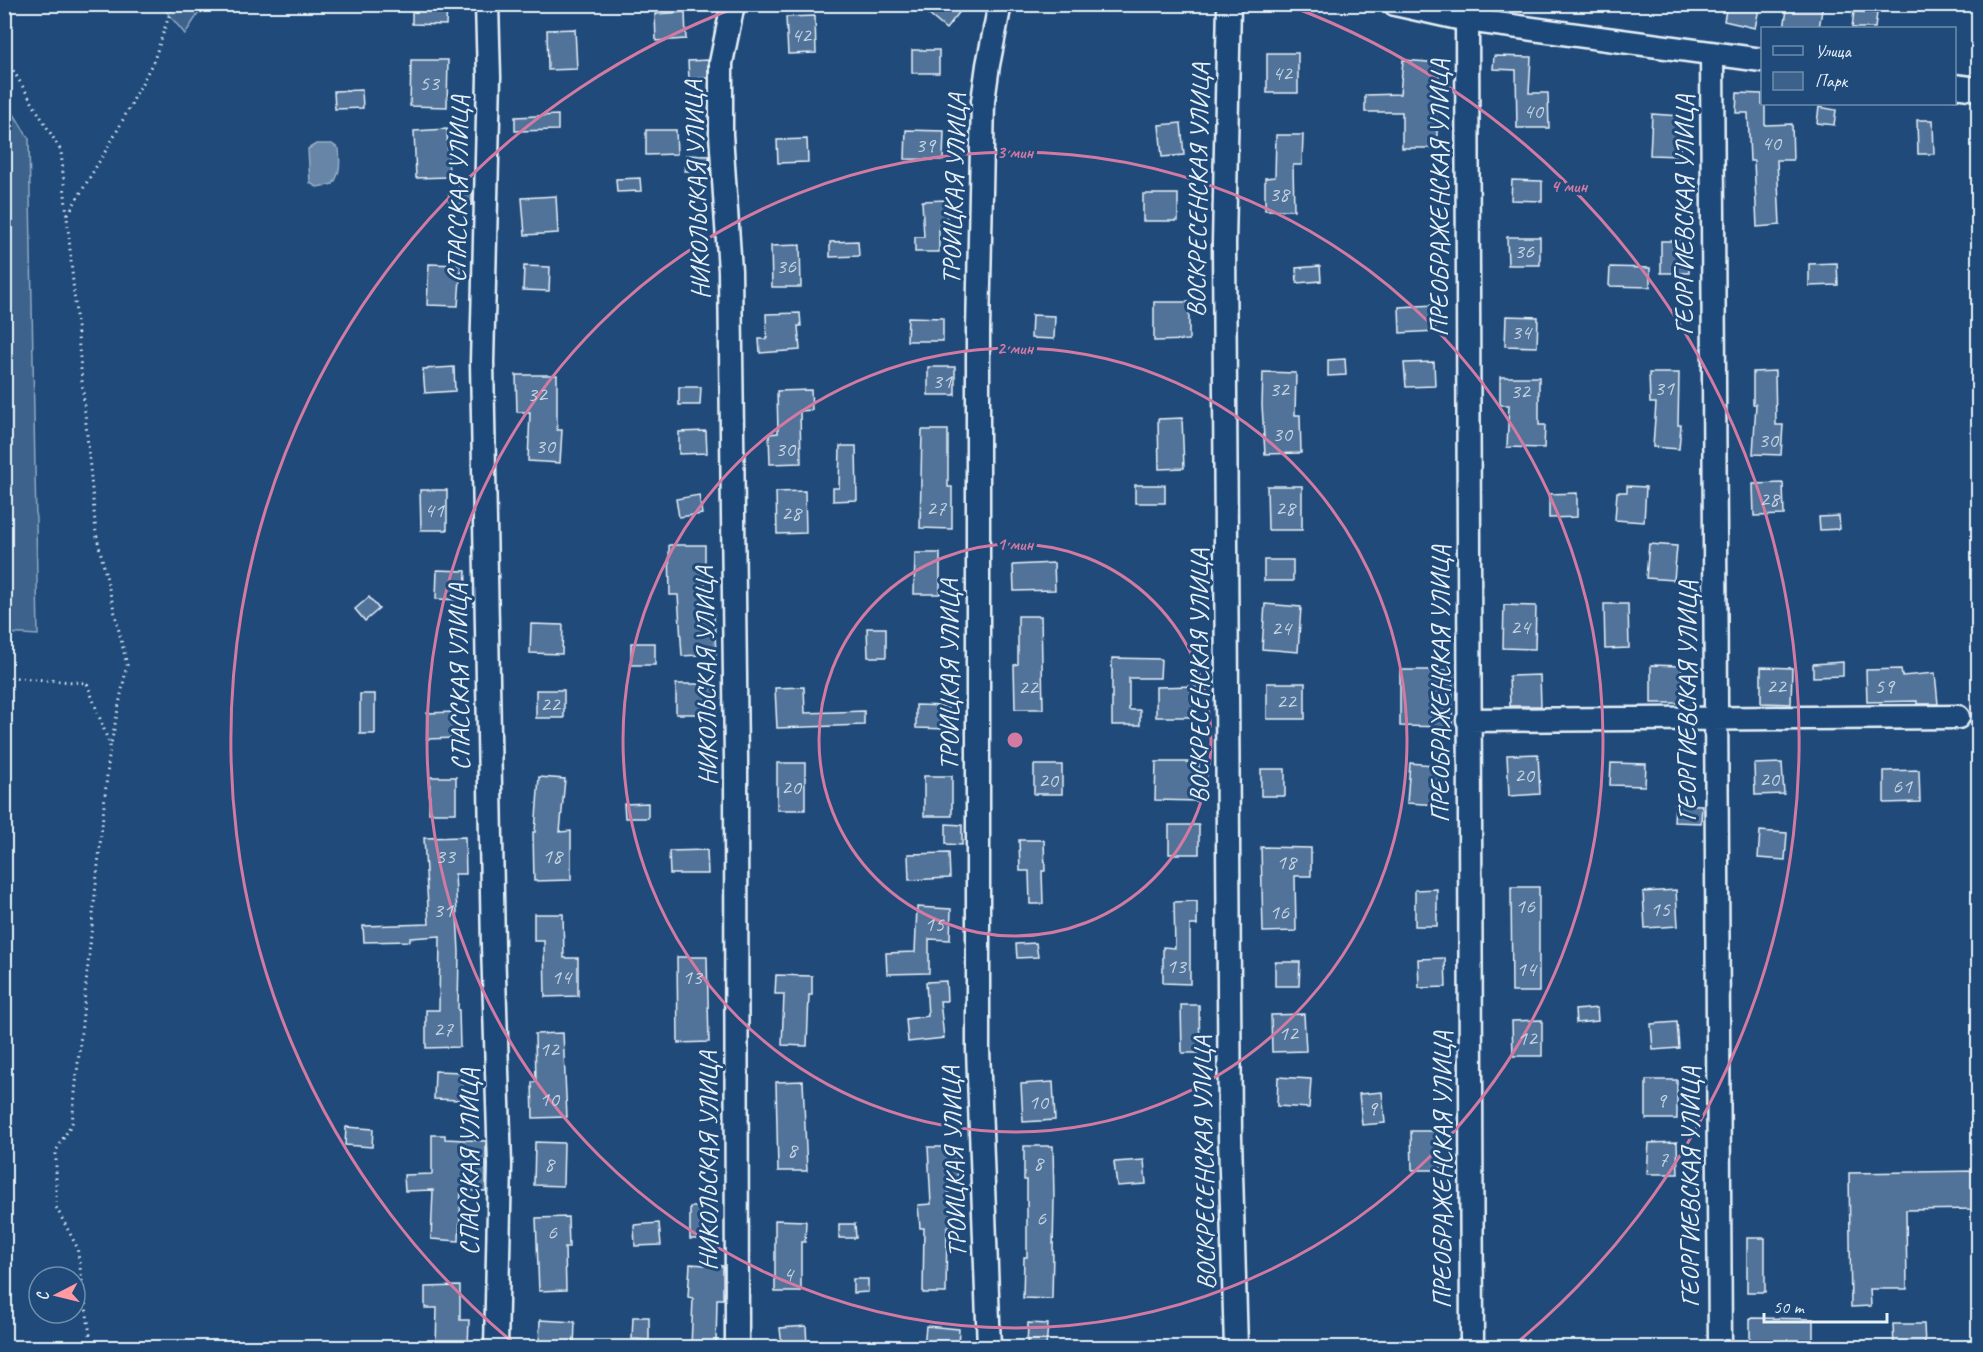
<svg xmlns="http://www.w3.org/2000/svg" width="1983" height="1352" font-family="Caveat,sans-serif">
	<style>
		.green { fill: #3c628c; stroke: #92aac2; stroke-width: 1.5 }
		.water { fill: #6685a7; stroke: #9ab0c7; stroke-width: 1.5 }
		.building { fill: #517399; stroke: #e8f1f8; stroke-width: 1.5 }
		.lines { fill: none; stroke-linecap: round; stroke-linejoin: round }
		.minor-casing { stroke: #e8f1f8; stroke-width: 27 }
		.path { stroke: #e8f1f8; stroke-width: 3; stroke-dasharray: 1.5 4.5; stroke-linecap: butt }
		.minor { stroke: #1f4a7a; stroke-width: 22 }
		.ring { fill: none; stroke: #d37aa2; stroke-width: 3 }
		.labels { text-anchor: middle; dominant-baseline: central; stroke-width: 6; stroke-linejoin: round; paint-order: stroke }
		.number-label { font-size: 22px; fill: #c2d2e0 }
		.street-label { font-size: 26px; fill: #e8f1f8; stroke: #1f4a7a }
		.centre { fill: #d37aa2; stroke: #1f4a7a; stroke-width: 3 }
		.ring-label { font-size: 18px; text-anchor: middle; font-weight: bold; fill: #d37aa2; stroke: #1f4a7a; stroke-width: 6; stroke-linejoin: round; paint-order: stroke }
	</style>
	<rect width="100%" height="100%" fill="#1f4a7a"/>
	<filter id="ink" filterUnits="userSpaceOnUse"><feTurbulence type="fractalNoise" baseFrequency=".0167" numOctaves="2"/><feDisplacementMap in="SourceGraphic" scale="12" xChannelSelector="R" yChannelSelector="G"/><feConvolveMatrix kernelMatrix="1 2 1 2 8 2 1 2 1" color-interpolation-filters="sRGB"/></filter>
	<g filter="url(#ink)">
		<path class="green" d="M161 5H204L185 34Z
			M5 99 29 139 38 635 5 633Z"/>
		<path class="water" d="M316 144H332L339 149C340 162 341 172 333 184L317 187 310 183 308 149Z"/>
		<path class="building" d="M412 4H447L446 25 412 24Z
			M916 4H966L946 29Z
			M1727 4H1760L1755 28 1724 21Z
			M1788 4H1823L1819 28H1784Z
			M1854 11 1877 13 1875 28H1852Z
			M685 12 686 39 656 41 655 14Z
			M815 16 816 53 788 54 786 17Z
			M575 29 577 69 548 70 547 30Z
			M912 50H939V73H912Z
			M1267 53H1298V93H1267Z
			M1494 56 1531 57 1529 93H1548L1549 128H1517L1516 70 1493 69Z
			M411 60H448L447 107 410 106Z
			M708 60V78L689 79 688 61Z
			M1403 60 1440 63 1436 119H1437V148H1402V112H1365V95L1400 94Z
			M362 90 363 108 335 109 334 91Z
			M1737 93 1762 94V104H1765V125L1792 124 1793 160H1777L1780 225 1757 227 1754 161H1750L1748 113H1736Z
			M1819 107 1836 110 1834 125 1817 123Z
			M1652 114 1681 116 1680 156 1650 155Z
			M558 115V130L515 131V117Z
			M1917 120H1933L1934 154H1918Z
			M1181 123 1184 155 1162 157 1159 125Z
			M447 129 449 177 416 178 414 131Z
			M646 130H676L677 154 646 155Z
			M906 130 944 131 943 160 905 159Z
			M1276 135H1303L1302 165H1293L1294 210H1265V178L1275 177Z
			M807 139 808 162 778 163 777 140Z
			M686 155 709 156 710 171H685Z
			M640 178 641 191 617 192 616 179Z
			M1512 180 1542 181V201L1511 200Z
			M449 192H472V205H449Z
			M1143 194H1178V221H1143Z
			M556 196 558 233 525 235 522 198Z
			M946 200 947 227H939V252H915V237H924L922 201Z
			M1507 237H1540V265H1508Z
			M858 241 859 256 830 257V242Z
			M1661 241H1689V273H1661Z
			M800 245 801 287H772L771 246Z
			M1837 263 1838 285 1809 286V264Z
			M429 264 461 265 458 306 427 305Z
			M524 266 550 267 549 291 523 290Z
			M1320 266 1321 281 1297 283 1296 268Z
			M1610 267 1650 268V287L1609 286Z
			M1154 302H1189V340L1154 341Z
			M1434 305 1436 331 1400 333 1399 307Z
			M800 313 801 326H798L800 350 760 353 759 339H767L766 314Z
			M1032 315 1055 316 1054 339 1031 338Z
			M1506 316 1538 317 1537 347 1505 346Z
			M908 317 943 318V341H907Z
			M1345 359 1346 375 1328 376V360Z
			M1434 362 1435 386 1406 387 1404 363Z
			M454 367 455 391 425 393 423 369Z
			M928 367H955V395H928Z
			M1775 371 1776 425H1783L1781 455 1753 454 1756 404H1753V372Z
			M1263 372 1296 373 1295 415H1300L1301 453 1265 454 1262 405Z
			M1649 373H1679L1678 425H1681L1679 449 1653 447 1656 403H1650Z
			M516 375H557V430H562L560 463 528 461 530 412H517Z
			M1500 377H1539V425H1545L1544 448 1507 447 1509 405H1500Z
			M679 387H701L700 405H679Z
			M811 390 812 410 800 411 801 463 770 464 769 434 778 433 777 391Z
			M1182 418 1184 468 1159 469 1158 419Z
			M922 430H948V487H952V529L920 528Z
			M706 431 707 453 679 454V432Z
			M840 446H856L857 500 833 501V488H839Z
			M1783 483 1784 515 1754 516 1753 484Z
			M1135 485H1165V503H1135Z
			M1267 486H1302V530H1268Z
			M1627 486 1646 487 1644 522 1615 520 1617 492H1627Z
			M420 490H447V530H421Z
			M805 491 806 533 777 534 776 492Z
			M1577 493V517L1549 518V494Z
			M699 495 702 514 679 517 676 499Z
			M1839 516 1840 529 1820 530 1819 517Z
			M1649 544 1677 546 1674 580 1646 578Z
			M669 545H705V615L714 614 716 654 682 656 678 595H670Z
			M915 553H940V594H914Z
			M1264 560H1293V581H1264Z
			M1054 563 1055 590 1014 591 1013 565Z
			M437 570 466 571 465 600 436 599Z
			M369 597 379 609 365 621 355 609Z
			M1265 604 1301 607 1298 652 1262 649Z
			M1604 604H1628L1629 648 1605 649Z
			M1504 605 1536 606 1535 649 1503 648Z
			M1018 616H1041L1043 709H1015L1014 665 1018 664Z
			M531 624 563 625 562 654 530 653Z
			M867 628H886V657H868Z
			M631 643H655V665H631Z
			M1112 658 1161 659 1160 678H1129V710H1140V725H1112Z
			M1843 662V676L1813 677V664Z
			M1651 665 1682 666 1681 703H1651Z
			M1761 667 1792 668 1791 704 1761 703Z
			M1901 669 1902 676 1935 673 1938 704H1917V701L1867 702 1866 670Z
			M1400 670H1453L1452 727 1400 726Z
			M1540 675 1541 706H1510L1509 676Z
			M1267 683H1305V719H1267Z
			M676 684H716V714H676Z
			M1196 686 1197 717H1156V687Z
			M804 687 805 713 864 711V725L777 728 775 688Z
			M536 690H564V718H536Z
			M360 694H375V734H360Z
			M916 705 948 706V729L916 728Z
			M454 712 455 738 427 739V713Z
			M1538 754 1540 794 1509 796 1507 755Z
			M1156 762H1199V801L1155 800Z
			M777 763H805V810H777Z
			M1410 763 1444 766 1441 805 1407 803Z
			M1611 763 1646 764 1645 786 1610 785Z
			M1782 763 1784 794 1755 795 1754 764Z
			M1034 765H1062V794H1034Z
			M1261 769H1285V796H1261Z
			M1919 770 1920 802 1884 803V771Z
			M924 776H952V816H924Z
			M430 777H456V813H429Z
			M539 777 565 779 560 832 571 831V880L534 881 533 832H535Z
			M648 803V818H625L624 804Z
			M1675 804 1702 805 1701 823 1674 822Z
			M946 824 962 825V845L946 844Z
			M1169 825H1199V854H1169Z
			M1760 831 1787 833 1785 860 1758 858Z
			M465 837 466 874H455L459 952 458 1010H459L460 1047 426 1048V1010H439L440 936 410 938V941L364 942 363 926 429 924 424 838Z
			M1019 840H1044L1045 871H1042L1043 904H1030L1029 871H1020Z
			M1261 847 1311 848V876H1295L1296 931 1263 932Z
			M707 850 708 874H670L669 851Z
			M949 853 950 878 909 880 908 854Z
			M1511 887H1539V992H1512Z
			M1437 889V926H1415V890Z
			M1676 890 1678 926 1645 928 1643 892Z
			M1197 901V925H1190V984L1163 983V947L1175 948 1174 902Z
			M917 907 951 909 950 940 929 939V973L887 974 886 953 915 952Z
			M534 914H563L564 958H578V996L545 997 544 941H534Z
			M1036 943 1038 957 1017 958 1016 944Z
			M677 957H707L709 1042 678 1043Z
			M1445 958 1446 987 1419 988 1418 959Z
			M1275 962H1300L1299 986H1275Z
			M776 975 812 976V995H809L807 1046 782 1045 784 994H775Z
			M946 981 947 1001H940L944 1038 908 1042 906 1019 928 1016 926 982Z
			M1181 1005H1199L1200 1053H1182Z
			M1597 1008 1598 1021 1576 1023 1575 1010Z
			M1304 1014 1306 1051 1272 1052 1271 1015Z
			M1542 1020V1056H1513L1512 1021Z
			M1677 1022 1679 1048 1653 1050 1651 1024Z
			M563 1033 567 1117 533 1118 532 1082H536L535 1034Z
			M435 1071 463 1072 462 1100 434 1099Z
			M1278 1077 1311 1079 1309 1108 1277 1106Z
			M1646 1080H1677V1119H1646Z
			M803 1081 807 1171H778L776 1082Z
			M1053 1082 1055 1120 1023 1122 1021 1084Z
			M1382 1092 1385 1123 1362 1125 1359 1094Z
			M346 1127 373 1129 372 1147 345 1145Z
			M1411 1131H1441V1170H1412Z
			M432 1135H445V1139L486 1141V1191H461L459 1241 431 1239 433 1190 405 1191 404 1175 432 1174Z
			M535 1142 564 1143 563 1186 534 1185Z
			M1677 1142 1678 1174H1647L1649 1143Z
			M1024 1146H1053L1054 1200 1052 1299 1023 1298 1024 1257H1027V1180H1024Z
			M928 1147H956L958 1183H948L952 1226H947L946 1293H923L924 1228H920L918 1205 931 1204Z
			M1144 1160 1146 1184 1117 1186 1114 1162Z
			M1978 1171V1209L1906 1210 1907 1289H1870L1871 1306 1851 1307 1849 1173Z
			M690 1207H715L714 1239H690Z
			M568 1217 569 1247H565L566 1290 539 1291 536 1218Z
			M775 1220 806 1221 805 1242H801V1292H775Z
			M659 1223 661 1245 635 1246 634 1225Z
			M839 1224H855L856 1238H839Z
			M1747 1238H1765V1292H1747Z
			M690 1264 723 1266V1299H717L716 1347H691L693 1298 688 1297Z
			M853 1279H868V1292L853 1293Z
			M460 1286V1320H469L468 1347H436L437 1308H425V1287Z
			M633 1317H649V1340L632 1339Z
			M1750 1318 1813 1319V1347L1750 1346Z
			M540 1320 575 1322 574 1347H539Z
			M1028 1323 1048 1324 1046 1347H1027Z
			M1893 1324H1924L1925 1346 1894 1347Z
			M806 1326 807 1347H782L780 1328Z
			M926 1326 959 1329 958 1347H924Z"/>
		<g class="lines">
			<g class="minor-casing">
				<path id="minor" d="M487 4 489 77 482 362 493 945 500 1165 496 1348
					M733 4 721 63V134L730 271 736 758 737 1348
					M1229 4 1224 243 1230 1137 1236 1348
					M1395 4 1467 20 1762 60
					M1467 20 1472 1348
					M1712 54 1720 1348
					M1954 86 1978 89
					M1468 720 1958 717
					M989 1348 978 1049V330L983 101 988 65 1000 4"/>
			</g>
			<path class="path" d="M4 55 61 151 96 533 127 665 111 744
				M68 214 115 135 154 60 173 4
				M4 677 87 683 110 746 72 1123 56 1151V1207L77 1247 92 1348"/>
			<use href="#minor" class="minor"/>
		</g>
	</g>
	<g class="ring">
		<circle cx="1015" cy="740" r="196"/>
		<circle cx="1015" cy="740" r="392"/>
		<circle cx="1015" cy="740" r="588"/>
		<path d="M516 1345A784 784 0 0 1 740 6M1290 6A784 784 0 0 1 1514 1345"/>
	</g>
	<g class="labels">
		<g class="number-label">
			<text x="801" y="35">42</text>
			<text x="1282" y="73">42</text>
			<text x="429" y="83">53</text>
			<text x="1533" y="111">40</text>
			<text x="1771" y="143">40</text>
			<text x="925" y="145">39</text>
			<text x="1279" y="194">38</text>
			<text x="1524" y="251">36</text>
			<text x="786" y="266">36</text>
			<text x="1521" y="332">34</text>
			<text x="942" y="381">31</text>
			<text x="1664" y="388">31</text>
			<text x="1279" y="389">32</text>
			<text x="1520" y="391">32</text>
			<text x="537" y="394">32</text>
			<text x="1282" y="434">30</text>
			<text x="1768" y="440">30</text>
			<text x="545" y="446">30</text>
			<text x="785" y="449">30</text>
			<text x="1769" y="499">28</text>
			<text x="936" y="508">27</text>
			<text x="1285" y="508">28</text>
			<text x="434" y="510">41</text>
			<text x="791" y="513">28</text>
			<text x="1520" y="627">24</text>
			<text x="1281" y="628">24</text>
			<text x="1776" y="686">22</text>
			<text x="1884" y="686">59</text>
			<text x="1028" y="687">22</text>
			<text x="1286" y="701">22</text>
			<text x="550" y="704">22</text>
			<text x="1524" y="775">20</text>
			<text x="1769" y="779">20</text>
			<text x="1048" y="780">20</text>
			<text x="1902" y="786">61</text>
			<text x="791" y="787">20</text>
			<text x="445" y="856">33</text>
			<text x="552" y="856">18</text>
			<text x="1286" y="862">18</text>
			<text x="1525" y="906">16</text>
			<text x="1660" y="909">15</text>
			<text x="443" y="910">31</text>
			<text x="1279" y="912">16</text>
			<text x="934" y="924">15</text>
			<text x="1176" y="966">13</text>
			<text x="1526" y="969">14</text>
			<text x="561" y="977">14</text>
			<text x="692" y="977">13</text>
			<text x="443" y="1029">27</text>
			<text x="1288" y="1033">12</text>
			<text x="1527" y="1038">12</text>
			<text x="549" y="1049">12</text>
			<text x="549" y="1099">10</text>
			<text x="1661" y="1100">9</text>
			<text x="1038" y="1102">10</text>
			<text x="1372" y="1108">9</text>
			<text x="792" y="1150">8</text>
			<text x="1663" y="1159">7</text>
			<text x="1038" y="1163">8</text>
			<text x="549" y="1164">8</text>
			<text x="1041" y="1218">6</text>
			<text x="552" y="1232">6</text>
			<text x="788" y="1274">4</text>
		</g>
		<g class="street-label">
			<text transform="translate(458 189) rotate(-89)">СПАССКАЯ УЛИЦА</text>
			<text transform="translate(954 189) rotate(-88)">ТРОИЦКАЯ УЛИЦА</text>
			<text transform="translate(697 190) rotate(-92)">НИКОЛЬСКАЯ УЛИЦА</text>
			<text transform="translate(1198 190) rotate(-89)">ВОСКРЕСЕНСКАЯ УЛИЦА</text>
			<text transform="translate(1439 198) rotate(-90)">ПРЕОБРАЖЕНСКАЯ УЛИЦА</text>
			<text transform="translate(1684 215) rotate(-90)">ГЕОРГИЕВСКАЯ УЛИЦА</text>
			<text transform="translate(949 675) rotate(-90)">ТРОИЦКАЯ УЛИЦА</text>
			<text transform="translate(706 676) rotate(-91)">НИКОЛЬСКАЯ УЛИЦА</text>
			<text transform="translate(1199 676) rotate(-90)">ВОСКРЕСЕНСКАЯ УЛИЦА</text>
			<text transform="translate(459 677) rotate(-91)">СПАССКАЯ УЛИЦА</text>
			<text transform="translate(1440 684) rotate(-90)">ПРЕОБРАЖЕНСКАЯ УЛИЦА</text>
			<text transform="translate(1687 701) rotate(-90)">ГЕОРГИЕВСКАЯ УЛИЦА</text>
			<text transform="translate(708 1161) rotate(-90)">НИКОЛЬСКАЯ УЛИЦА</text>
			<text transform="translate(469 1162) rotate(-90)">СПАССКАЯ УЛИЦА</text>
			<text transform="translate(954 1162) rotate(-92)">ТРОИЦКАЯ УЛИЦА</text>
			<text transform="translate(1204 1163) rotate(-91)">ВОСКРЕСЕНСКАЯ УЛИЦА</text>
			<text transform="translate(1442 1170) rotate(-90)">ПРЕОБРАЖЕНСКАЯ УЛИЦА</text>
			<text transform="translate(1690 1187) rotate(-90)">ГЕОРГИЕВСКАЯ УЛИЦА</text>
		</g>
	</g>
	<circle cx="1015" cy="740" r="9" class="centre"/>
	<g class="ring-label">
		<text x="1015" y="158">3 мин</text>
		<text x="1569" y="192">4 мин</text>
		<text x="1015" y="354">2 мин</text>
		<text x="1015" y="550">1 мин</text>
	</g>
	<rect width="1983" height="1352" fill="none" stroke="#1f4a7a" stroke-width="24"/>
	<rect x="12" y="12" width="1959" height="1328" fill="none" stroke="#e8f1f8" stroke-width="2" filter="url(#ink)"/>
	<rect x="1761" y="27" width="195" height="78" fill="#1f4a7a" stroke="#6f8dac" stroke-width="1.5"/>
	<rect x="1773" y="46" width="30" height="9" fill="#1f4a7a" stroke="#6f8dac" stroke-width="1.5"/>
	<text x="1815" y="57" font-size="18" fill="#e8f1f8">Улица</text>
	<rect x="1773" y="72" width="30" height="18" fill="#3c628c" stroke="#6f8dac" stroke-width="1.5"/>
	<text x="1815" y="87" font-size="18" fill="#e8f1f8">Парк</text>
	<g transform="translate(57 1295) rotate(263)"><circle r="28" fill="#1f4a7a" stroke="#6f8dac" stroke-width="1.5"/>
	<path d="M0-4.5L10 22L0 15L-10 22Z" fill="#ff9aa2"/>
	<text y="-9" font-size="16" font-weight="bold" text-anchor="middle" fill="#e8f1f8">С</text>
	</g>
	<path d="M1764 1313v9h123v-9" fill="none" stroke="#e8f1f8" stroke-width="3"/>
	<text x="1773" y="1313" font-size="18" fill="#e8f1f8" stroke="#1f4a7a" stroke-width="4.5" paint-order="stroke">50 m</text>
</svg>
